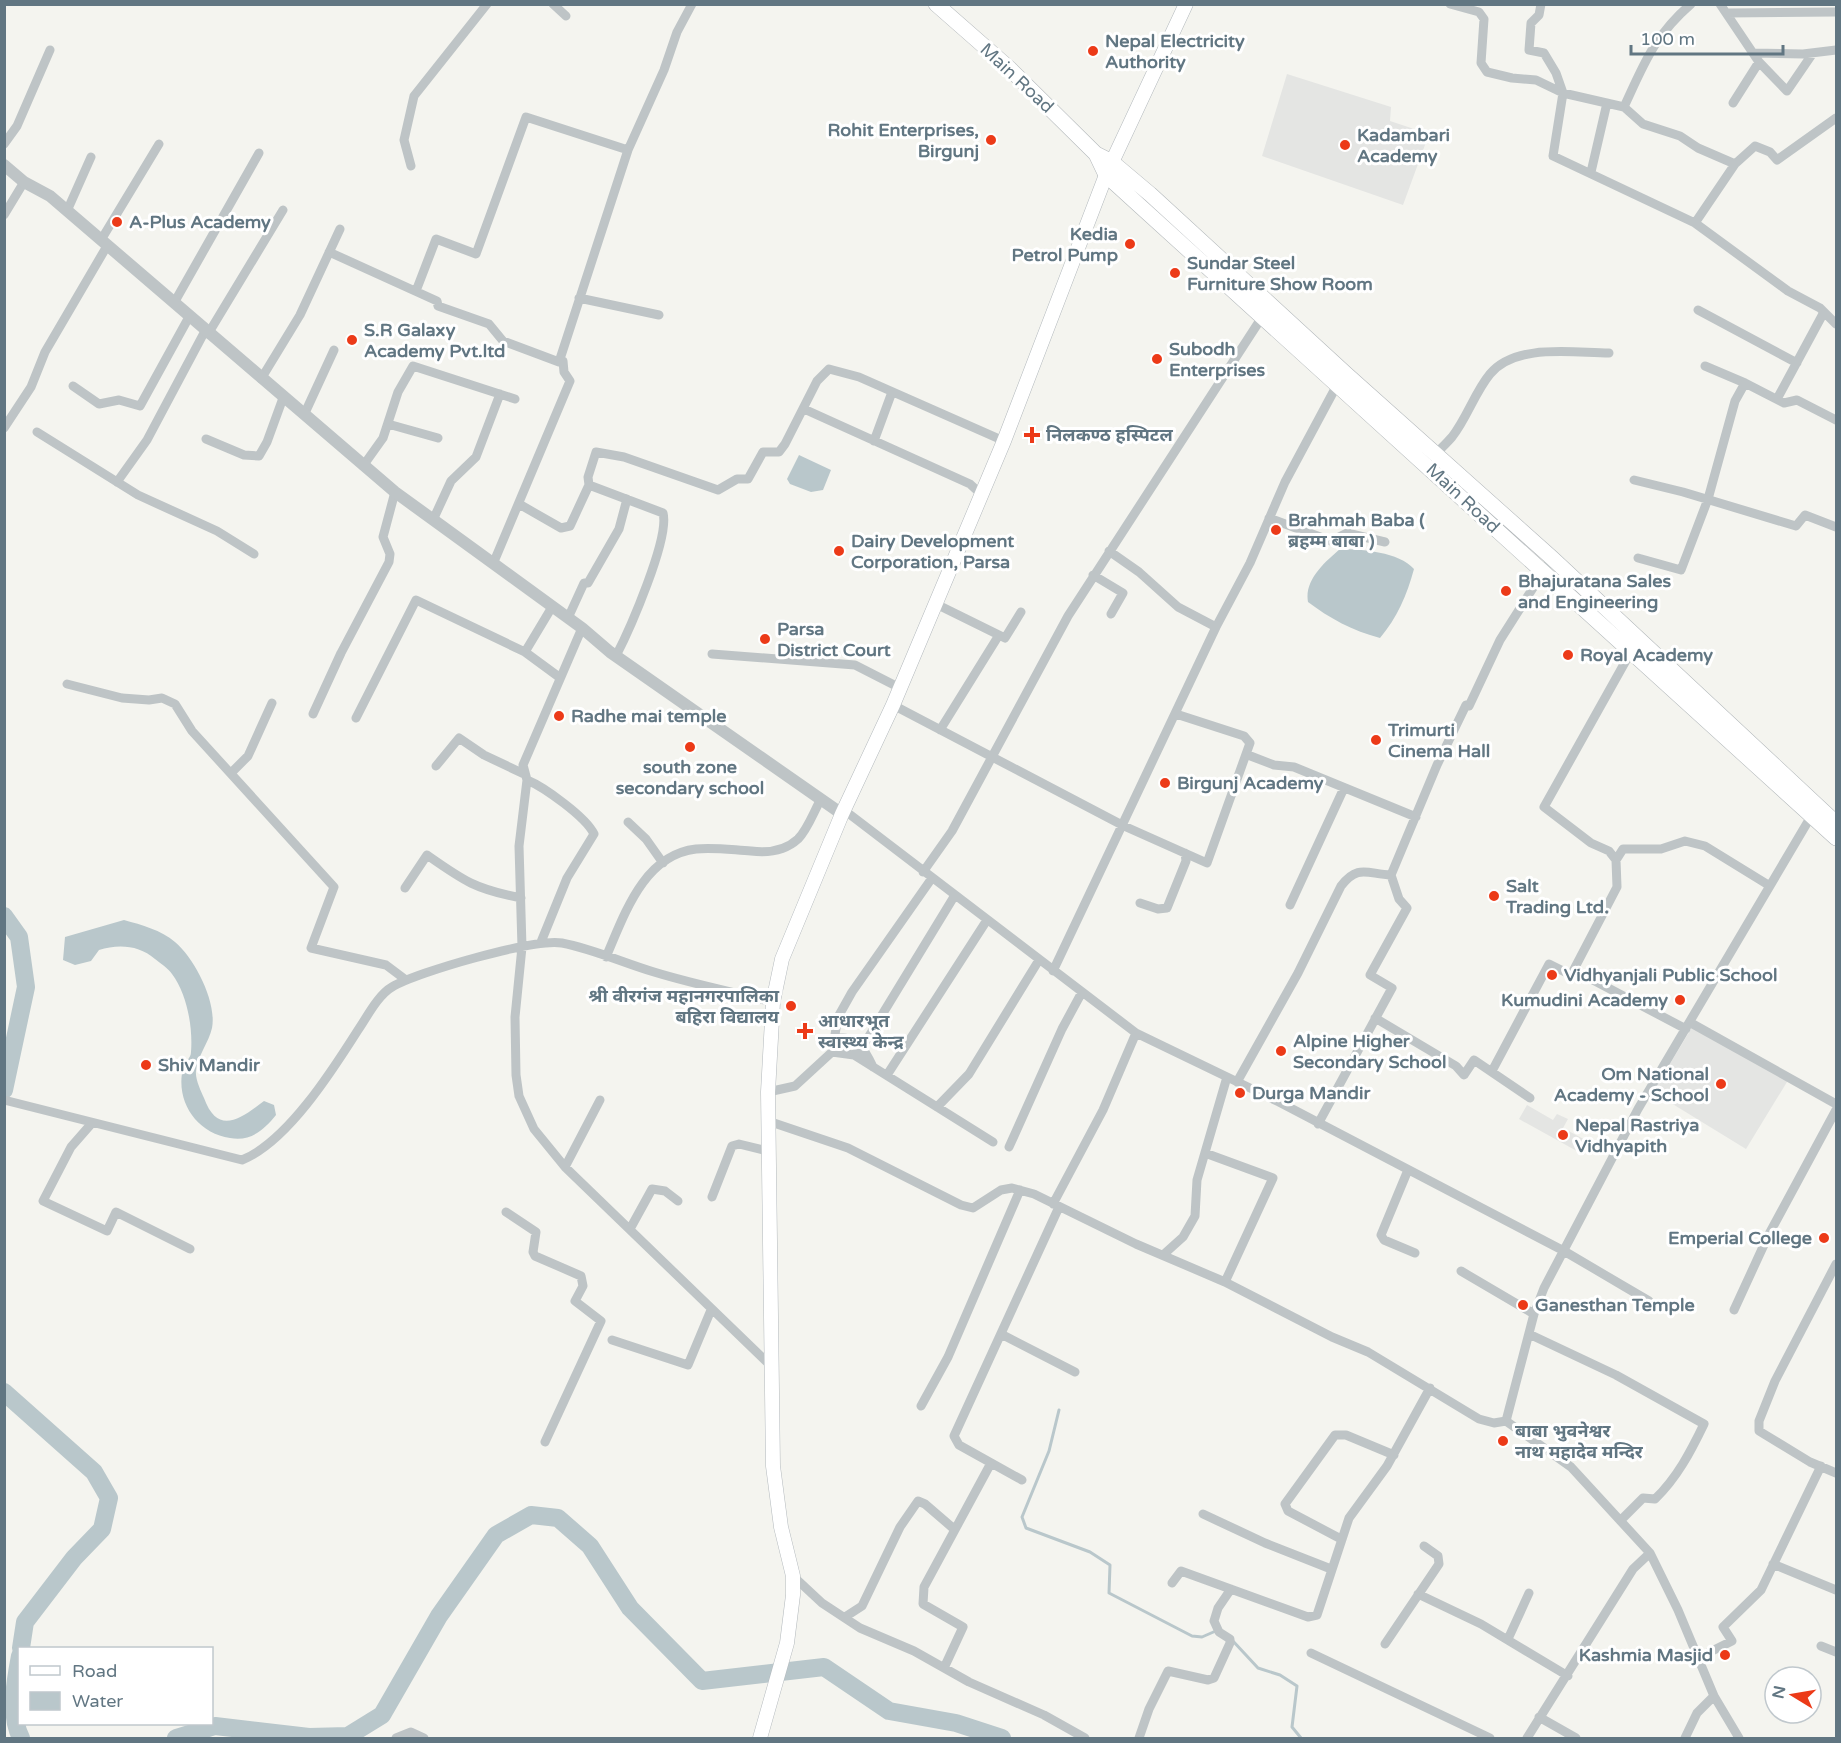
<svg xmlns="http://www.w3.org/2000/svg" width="1841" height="1743" font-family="'Varela Round','Noto Sans Devanagari',sans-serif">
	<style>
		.built { fill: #e4e5e3 }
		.water { fill: #b9c7cb }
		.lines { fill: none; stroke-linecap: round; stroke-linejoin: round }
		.stream { stroke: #b9c7cb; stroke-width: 3 }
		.river { stroke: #b9c7cb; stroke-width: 18 }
		.secondary-casing { stroke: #b3b9bd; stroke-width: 15 }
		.primary-casing { stroke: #b2b7ba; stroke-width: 16 }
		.minor { stroke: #bec4c6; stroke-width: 9 }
		.tertiary { stroke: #bec4c6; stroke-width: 12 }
		.secondary { stroke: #fff; stroke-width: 14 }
		.primary { stroke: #fff; stroke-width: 15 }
		.poi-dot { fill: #ec3a18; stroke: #fff; stroke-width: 2 }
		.labels { text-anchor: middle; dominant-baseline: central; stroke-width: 6; stroke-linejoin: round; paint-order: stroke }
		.poi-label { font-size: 18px; font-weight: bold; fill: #617682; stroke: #fff; text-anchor: start }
		.street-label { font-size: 18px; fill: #617682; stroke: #fff }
	</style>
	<rect width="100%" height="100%" fill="#f4f4ef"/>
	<path class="built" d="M1287 74 1391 107 1390 121 1429 134 1403 205 1262 156Z
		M1694 1024 1790 1077 1746 1149 1653 1092Z
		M1527 1105 1553 1120 1557 1114 1568 1119 1563 1128 1591 1143 1584 1155 1519 1119Z"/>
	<path class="water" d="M799 455 831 470 823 490 811 492 790 484 787 479Z
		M1340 549C1362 549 1399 552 1414 569 1407 595 1397 618 1380 638 1353 631 1329 618 1308 602 1304 580 1325 562 1340 549Z
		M124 920C142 925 161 930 175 942 195 959 217 1002 212 1028 209 1042 197 1057 196 1071 195 1079 201 1091 204 1098 218 1136 240 1119 264 1101L274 1105 276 1115C264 1130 250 1142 230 1138 197 1133 175 1102 183 1068 185 1062 191 1058 191 1052 193 1027 187 994 172 974 168 968 160 963 155 959 139 945 118 944 99 950L91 961 75 965 63 960 65 937Z"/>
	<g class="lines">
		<path class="stream" d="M1059 1410 1049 1451 1022 1517 1026 1528 1090 1552 1110 1565 1109 1593 1192 1636 1202 1637 1218 1630
			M1232 1640 1258 1668 1280 1675 1297 1686 1292 1727 1301 1738"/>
		<path class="river" d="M4 916 19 937 26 987 4 1090
			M4 1392 94 1472 109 1498 102 1529 74 1558 25 1622 21 1648
			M20 1656C15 1682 9 1714 21 1738
			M176 1738 215 1726 309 1737 348 1736 382 1715 439 1616 496 1535 531 1515 558 1518 590 1546 630 1608 702 1681 824 1667 889 1711 956 1723 1002 1738"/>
		<g class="secondary-casing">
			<path id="secondary" d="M760 1738 787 1643 793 1595V1576L781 1527 773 1466 768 1092 773 1002 782 959 842 814 893 705 1004 441 1106 175 1186 4"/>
		</g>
		<g class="primary-casing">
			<path id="primary" d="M936 4 1010 69 1096 154 1112 162 1150 194 1346 374 1552 558 1836 823
				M1096 154 1106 175 1140 206 1836 838"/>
		</g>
		<path class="minor" d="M553 4 566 16
			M1450 4 1479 12 1484 19 1481 63 1487 72 1512 78 1536 80 1563 93 1624 107 1643 124 1680 136 1698 148 1735 164
			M1541 4 1539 15 1531 23 1529 50 1544 53 1556 73 1563 93 1553 156 1695 223 1788 291 1820 308 1836 324
			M1720 4 1759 62 1787 91 1813 53
			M1726 13 1836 12
			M1753 53 1803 54 1836 50
			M1733 103 1759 62
			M1624 107C1644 64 1654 36 1691 4
			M4 144 17 126 50 50
			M411 166 404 140 414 96 487 4
			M1591 172 1607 103
			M67 211 91 157
			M4 215 24 182
			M1695 223 1735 164 1755 146 1770 152 1777 160 1836 118
			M101 240 159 144
			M329 252 437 301 438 306 489 324 503 341 559 362
			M416 291 436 239 476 254 526 117 628 150
			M579 298 659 315
			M174 303 259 153
			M1698 310 1797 363
			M208 334 283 210
			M1705 366 1745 383
			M261 379 300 315 340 229
			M73 386 99 404 119 400 140 406 189 317
			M1777 399 1824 312
			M804 409 970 484 982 495
			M304 415 334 350
			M388 424 438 438
			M4 428 31 387 45 352 107 246
			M37 432 138 495 217 531 254 554
			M206 439 244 455 259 456 267 442 283 398
			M874 441 892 392
			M1433 457C1439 450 1446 444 1452 437 1467 418 1475 392 1490 374 1516 343 1573 353 1609 353
			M363 466 383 438 398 392 413 366 515 399
			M1634 480 1683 492 1796 526 1805 515 1836 527
			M117 482 147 440 205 331
			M589 485 588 477 596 452 624 457 718 490 737 479H748L763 452H779L785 444 817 381 829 369 859 377 1004 441
			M519 504 561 528 570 526 589 485 663 513C670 538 629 631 616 656
			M1269 518 1331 541 1347 533 1385 542
			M433 520 451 481 476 457 500 394
			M1109 551 1139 572 1178 607 1216 627
			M1638 558 1681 570 1708 499 1735 401 1745 383 1784 403 1797 400 1836 420
			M493 564 570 381 564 372 563 361 559 362 628 150 664 70 677 32 692 4
			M1093 575 1123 593 1111 614
			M936 604 1005 638 1021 612
			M568 618 584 583H588L619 529 627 499
			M582 628 523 765 527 780 519 846 522 947 515 1017 516 1075 519 1096 534 1129 565 1167 772 1367
			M525 652 552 607
			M712 654 855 665 900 688
			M67 684 122 698 149 700 162 698 175 704 192 731 334 887 311 948 386 965 406 980
			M893 705 1124 826 1207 863 1250 743 1244 736 1176 714
			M313 714 341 653 389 562 390 554 383 537 395 492
			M356 718 416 600 525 652 559 677
			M940 730 999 635
			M1248 755 1274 765 1294 767 1416 817
			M436 766 459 738 484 755 524 774
			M232 772 248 756 272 703
			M527 780C544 787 586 817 594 834L567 878 541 942
			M844 810 1136 1033 1279 1102 1564 1251 1649 1301
			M628 822 646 839 663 863
			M1616 860 1623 849H1661L1685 841 1705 846 1770 886
			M923 872 952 831 1068 616 1264 314
			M405 888 427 855C464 881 475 889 521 898
			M1140 903 1158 909 1167 908 1186 861 1185 853
			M1290 905 1344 788
			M606 957C624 916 643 855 696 849 713 847 733 850 751 851 767 853 785 851 798 839 808 829 814 811 821 799
			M1574 970 1686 1029
			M1053 971 1216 627 1250 563 1285 482 1337 385
			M1375 1018 1456 1066 1464 1075 1474 1060 1530 1098
			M1691 1023 1836 1104
			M835 1038C858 1036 864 1048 873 1067
			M832 1052 854 1055 993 1142
			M854 1055 863 1046 955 895
			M1492 1071 1549 964 1571 975 1617 887 1616 860 1609 851 1591 843 1544 807 1633 648
			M887 1075 987 920
			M1237 1082 1298 973 1341 886C1358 864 1367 874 1391 875
			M768 1092 795 1086 832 1052 838 1017 852 992 932 878
			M4 1100 242 1160C287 1142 332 1071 358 1030 367 1017 378 995 392 987 417 972 535 938 562 943 593 949 624 963 654 972 693 984 733 992 773 1002
			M937 1107 969 1074 1039 960
			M768 1121 848 1148 961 1205 973 1208 1001 1190 1012 1188 1034 1194 1136 1244 1225 1282 1332 1337 1368 1352 1479 1419 1494 1423 1506 1421 1571 1467 1650 1553 1678 1610 1714 1696 1739 1738
			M92 1123 71 1147 43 1201 107 1231 116 1212 190 1249
			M1318 1124 1392 988 1370 975 1407 908 1399 899 1391 875 1437 765 1466 705 1469 706 1500 640 1552 558
			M1009 1147 1062 1029 1082 992
			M1205 1153 1273 1178 1225 1282
			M565 1167 600 1100
			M1408 1170 1381 1235 1384 1240 1415 1253
			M712 1197 732 1146 739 1144 768 1151
			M1053 1204 1103 1110 1136 1033
			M506 1212 536 1232 533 1252 535 1256 581 1276 583 1286 575 1301 601 1321 545 1442
			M630 1229 652 1189 665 1191 678 1201
			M1163 1255 1183 1237 1195 1216 1197 1180 1227 1077
			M1836 1264 1775 1381 1759 1421V1431L1810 1462 1836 1473
			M1461 1271 1534 1314
			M1734 1310 1768 1236 1836 1110
			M1001 1334 1075 1372
			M1529 1334 1616 1375 1704 1424C1691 1451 1677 1478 1655 1499L1643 1498 1621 1520
			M612 1340 688 1365 711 1310
			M921 1406 948 1357 1020 1190
			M1506 1421 1534 1314 1544 1288 1638 1109 1813 813
			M1022 1480 959 1445 954 1436 1059 1207
			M1203 1514 1265 1543 1331 1569
			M1341 1539 1288 1511 1285 1504 1335 1435H1346L1394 1455
			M1773 1564 1836 1590
			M793 1576 822 1603 860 1628 914 1651 969 1682 1044 1715 1085 1738
			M1172 1583 1181 1571 1308 1617 1317 1615 1349 1518 1387 1466 1430 1388
			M1418 1594 1481 1624 1568 1676
			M845 1617 862 1606 900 1527 918 1501 925 1504 954 1529
			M1508 1639 1529 1593
			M1385 1644 1439 1564 1438 1556 1424 1546
			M1821 1646 1836 1652
			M1311 1653 1490 1738
			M1698 1658 1732 1641 1723 1627 1761 1590 1821 1466
			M944 1668 963 1627 923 1604 924 1587 991 1463
			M1539 1717 1576 1738
			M396 1738 411 1732 424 1738
			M1139 1738 1149 1709 1168 1671 1208 1680 1214 1678 1230 1643V1639L1219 1632 1214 1621 1218 1608 1231 1589
			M1527 1738 1633 1569 1650 1553
			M1685 1738 1697 1713 1714 1696"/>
		<path class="tertiary" d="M4 165 24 182 50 196 395 492 582 628 610 652 842 814"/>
		<use href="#secondary" class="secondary"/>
		<use href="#primary" class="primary"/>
	</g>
	<g class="poi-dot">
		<circle cx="1093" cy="51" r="6"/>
		<circle cx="991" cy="140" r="6"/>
		<circle cx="1345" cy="145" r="6"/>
		<circle cx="117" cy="222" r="6"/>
		<circle cx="1130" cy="244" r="6"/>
		<circle cx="1175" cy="273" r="6"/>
		<circle cx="352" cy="340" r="6"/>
		<circle cx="1157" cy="359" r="6"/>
		<path d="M1029 426h6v6h6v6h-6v6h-6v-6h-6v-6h6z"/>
		<circle cx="1276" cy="530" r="6"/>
		<circle cx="839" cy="551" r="6"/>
		<circle cx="1506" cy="591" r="6"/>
		<circle cx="765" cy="639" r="6"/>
		<circle cx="1568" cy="655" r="6"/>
		<circle cx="559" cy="716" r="6"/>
		<circle cx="1376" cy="740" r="6"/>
		<circle cx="690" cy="747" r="6"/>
		<circle cx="1165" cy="783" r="6"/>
		<circle cx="1494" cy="896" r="6"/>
		<circle cx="1552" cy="975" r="6"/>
		<circle cx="1680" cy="1000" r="6"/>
		<circle cx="791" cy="1006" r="6"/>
		<path d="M802 1022h6v6h6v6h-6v6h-6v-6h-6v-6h6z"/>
		<circle cx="1281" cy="1051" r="6"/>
		<circle cx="146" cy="1065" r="6"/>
		<circle cx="1721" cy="1084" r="6"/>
		<circle cx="1240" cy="1093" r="6"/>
		<circle cx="1563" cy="1135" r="6"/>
		<circle cx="1824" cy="1238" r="6"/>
		<circle cx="1523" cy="1305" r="6"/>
		<circle cx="1503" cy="1441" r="6"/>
		<circle cx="1725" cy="1655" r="6"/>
	</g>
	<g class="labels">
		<g class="poi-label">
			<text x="1105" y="41">Nepal Electricity<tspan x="1105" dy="21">Authority</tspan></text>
			<text x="979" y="130" text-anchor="end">Rohit Enterprises,<tspan x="979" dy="21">Birgunj</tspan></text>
			<text x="1357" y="135">Kadambari<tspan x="1357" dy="21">Academy</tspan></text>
			<text x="129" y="222">A-Plus Academy</text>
			<text x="1118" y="234" text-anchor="end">Kedia<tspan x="1118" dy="21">Petrol Pump</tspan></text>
			<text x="1187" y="263">Sundar Steel<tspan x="1187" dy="21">Furniture Show Room</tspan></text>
			<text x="364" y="330">S.R Galaxy<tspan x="364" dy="21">Academy Pvt.ltd</tspan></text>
			<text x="1169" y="349">Subodh<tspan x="1169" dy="21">Enterprises</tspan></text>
			<text x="1046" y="435">निलकण्ठ हस्पिटल</text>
			<text x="1288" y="520">Brahmah Baba (<tspan x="1288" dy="21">ब्रहम्म बाबा )</tspan></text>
			<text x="851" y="541">Dairy Development<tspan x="851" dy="21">Corporation, Parsa</tspan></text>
			<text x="1518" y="581">Bhajuratana Sales<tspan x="1518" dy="21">and Engineering</tspan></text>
			<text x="777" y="629">Parsa<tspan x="777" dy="21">District Court</tspan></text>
			<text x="1580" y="655">Royal Academy</text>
			<text x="571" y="716">Radhe mai temple</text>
			<text x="1388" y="730">Trimurti<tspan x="1388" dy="21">Cinema Hall</tspan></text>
			<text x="690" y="767" text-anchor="middle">south zone<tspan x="690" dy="21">secondary school</tspan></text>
			<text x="1177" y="783">Birgunj Academy</text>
			<text x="1506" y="886">Salt<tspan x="1506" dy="21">Trading Ltd.</tspan></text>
			<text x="1564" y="975">Vidhyanjali Public School</text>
			<text x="779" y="996" text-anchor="end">श्री वीरगंज महानगरपालिका<tspan x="779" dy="21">बहिरा विद्यालय</tspan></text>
			<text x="1668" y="1000" text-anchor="end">Kumudini Academy</text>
			<text x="818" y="1021">आधारभूत<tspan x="818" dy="21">स्वास्थ्य केन्द्र</tspan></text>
			<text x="1293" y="1041">Alpine Higher<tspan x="1293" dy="21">Secondary School</tspan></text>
			<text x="158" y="1065">Shiv Mandir</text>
			<text x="1709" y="1074" text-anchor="end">Om National<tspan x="1709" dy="21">Academy - School</tspan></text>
			<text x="1252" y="1093">Durga Mandir</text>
			<text x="1575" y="1125">Nepal Rastriya<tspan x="1575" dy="21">Vidhyapith</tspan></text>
			<text x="1812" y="1238" text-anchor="end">Emperial College</text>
			<text x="1535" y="1305">Ganesthan Temple</text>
			<text x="1515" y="1431">बाबा भुवनेश्वर<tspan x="1515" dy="21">नाथ महादेव मन्दिर</tspan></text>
			<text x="1713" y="1655" text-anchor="end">Kashmia Masjid</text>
		</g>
		<g class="street-label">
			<text transform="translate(1017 78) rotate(43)">Main Road</text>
			<text transform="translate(1463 498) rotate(43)">Main Road</text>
		</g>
	</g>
	<rect width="1841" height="1743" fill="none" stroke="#617682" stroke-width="12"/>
	<rect x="18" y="1647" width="195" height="78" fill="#ffffff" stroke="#c0c8cd" stroke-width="1.5"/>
	<rect x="30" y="1666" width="30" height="9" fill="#ffffff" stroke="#c0c8cd" stroke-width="1.5"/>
	<text x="72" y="1677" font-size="18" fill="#617682">Road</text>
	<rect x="30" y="1692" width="30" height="18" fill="#b9c7cb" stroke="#c0c8cd" stroke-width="1.5"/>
	<text x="72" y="1707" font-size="18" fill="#617682">Water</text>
	<g transform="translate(1793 1695) rotate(281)"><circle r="28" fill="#ffffff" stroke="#c0c8cd" stroke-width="1.5"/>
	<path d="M0-4.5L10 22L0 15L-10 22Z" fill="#ec3a18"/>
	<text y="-9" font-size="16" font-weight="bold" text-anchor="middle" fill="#617682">N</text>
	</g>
	<path d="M1631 45v9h152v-9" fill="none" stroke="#617682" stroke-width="3"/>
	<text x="1640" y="45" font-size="18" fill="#617682" stroke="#ffffff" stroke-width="4.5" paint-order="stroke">100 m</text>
</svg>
